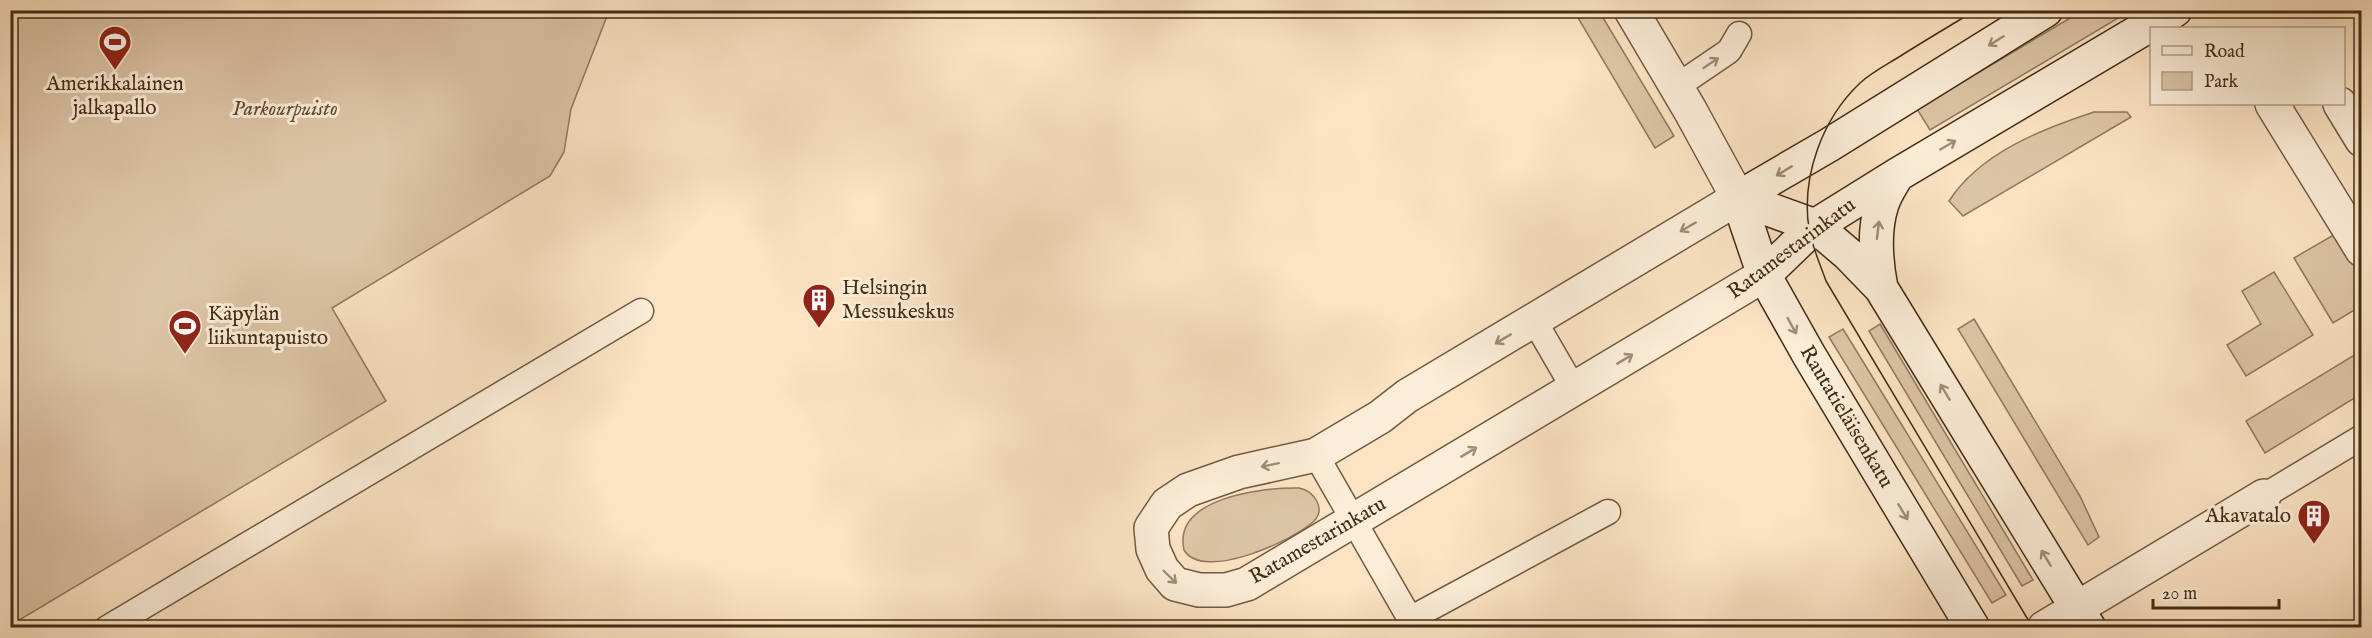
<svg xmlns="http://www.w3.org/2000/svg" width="2372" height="638" font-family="'IM FELL English',serif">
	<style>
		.green { fill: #dcc4a6; stroke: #90785e; stroke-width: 1.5 }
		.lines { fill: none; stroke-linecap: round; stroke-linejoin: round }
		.lane-casing { stroke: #715a41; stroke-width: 27 }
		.street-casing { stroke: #715a41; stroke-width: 36 }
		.secondary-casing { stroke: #432c16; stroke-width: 36 }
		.lane { stroke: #fcedd8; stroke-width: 24 }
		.street { stroke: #fcedd8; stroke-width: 33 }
		.secondary { stroke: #fcedd8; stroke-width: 33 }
		.tram { stroke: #432c16; stroke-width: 1.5 }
		.oneway { stroke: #a08c77 }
		.labels { text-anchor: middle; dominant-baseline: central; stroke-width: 6; stroke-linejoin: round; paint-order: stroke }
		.poi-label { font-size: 21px; fill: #432c16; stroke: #fcedd8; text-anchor: start }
		.park-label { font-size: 21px; font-style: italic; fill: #624a33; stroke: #fcedd8 }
		.street-label { font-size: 21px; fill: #432c16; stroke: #fcedd8 }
	</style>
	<rect width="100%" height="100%" fill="#fbe3c3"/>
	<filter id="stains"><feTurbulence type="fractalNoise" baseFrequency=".00333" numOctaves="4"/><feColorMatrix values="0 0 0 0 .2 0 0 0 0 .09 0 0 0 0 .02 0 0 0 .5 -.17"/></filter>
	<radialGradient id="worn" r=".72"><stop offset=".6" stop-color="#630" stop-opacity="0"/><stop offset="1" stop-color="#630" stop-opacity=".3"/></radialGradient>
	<path class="green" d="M10 11H609L571 109 564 152 550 176 332 308 386 401 11 625Z
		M1574 11H1599L1674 136 1655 148Z
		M2082 11H2130L1930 130 1917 109Z
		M2094 112H2127L2131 117 1963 216 1949 201C1980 153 2042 129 2094 112Z
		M2337 233 2361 273V306L2333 323 2294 258Z
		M2274 272 2313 335 2246 376 2227 345 2261 324 2242 291Z
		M1974 319 2080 496 2099 537 2088 545 1958 329Z
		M1880 324 2033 580 2022 586 1869 331Z
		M1843 329 2006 595 1992 603 1829 337Z
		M2361 351V394L2265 453 2246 421Z
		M1299 488C1314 491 1327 509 1313 522 1292 541 1203 582 1184 550 1172 498 1263 487 1299 488Z"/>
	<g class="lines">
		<g class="lane-casing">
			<path id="lane" d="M1676 87 1729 51 1739 34
				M1534 320 1574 389
				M1316 455 1410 619 1608 512
				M2264 496 2362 437
				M107 628 641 311"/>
		</g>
		<g class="street-casing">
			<path id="street" d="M1631 10 1690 110 1738 198 1407 396 1380 417 1316 455 1239 472 1188 490 1167 504 1151 528 1153 549 1162 569 1175 584 1199 590H1226L1247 584 1764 275
				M2272 104 2362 250
				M2340 104 2362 140
				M2044 628 2264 496"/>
		</g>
		<g class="secondary-casing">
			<path id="secondary" d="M1738 198 1815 226 1848 254 1881 288 2089 628
				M1738 198 1764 275 1809 355 1973 628
				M1738 198 1829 145 2046 10
				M1764 275 1815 226 1897 175 2175 10
				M1881 288C1876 262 1873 231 1882 204 1885 194 1892 184 1897 175"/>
		</g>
		<use href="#lane" class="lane"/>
		<use href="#street" class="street"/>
		<use href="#secondary" class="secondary"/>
		<path class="tram" d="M1976 10C1951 25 1926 40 1902 55 1888 64 1872 72 1860 83 1822 119 1801 177 1809 229 1812 246 1820 264 1826 281L2033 628"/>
	</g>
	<defs><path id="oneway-shaft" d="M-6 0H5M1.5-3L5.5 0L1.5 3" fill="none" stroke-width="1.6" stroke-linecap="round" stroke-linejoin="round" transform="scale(1.5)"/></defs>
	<g class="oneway">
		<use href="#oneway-shaft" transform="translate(1996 41) rotate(148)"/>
		<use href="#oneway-shaft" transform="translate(1711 63) rotate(-34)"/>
		<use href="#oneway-shaft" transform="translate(1948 145) rotate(-30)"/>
		<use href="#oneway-shaft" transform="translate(1784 171) rotate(149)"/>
		<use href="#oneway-shaft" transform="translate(1688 227) rotate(150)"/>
		<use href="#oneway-shaft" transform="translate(1878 230) rotate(-83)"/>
		<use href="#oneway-shaft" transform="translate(1792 326) rotate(61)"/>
		<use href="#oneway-shaft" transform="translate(1503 339) rotate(149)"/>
		<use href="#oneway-shaft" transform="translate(1625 359) rotate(-31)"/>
		<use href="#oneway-shaft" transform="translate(1945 392) rotate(-121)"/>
		<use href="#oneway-shaft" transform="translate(1469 452) rotate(-31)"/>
		<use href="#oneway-shaft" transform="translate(1270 465) rotate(168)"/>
		<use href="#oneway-shaft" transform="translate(1903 512) rotate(59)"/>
		<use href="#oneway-shaft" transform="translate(2046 558) rotate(-121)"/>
		<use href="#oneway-shaft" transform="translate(1170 577) rotate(44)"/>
	</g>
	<defs>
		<g id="stadium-pin" transform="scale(1.725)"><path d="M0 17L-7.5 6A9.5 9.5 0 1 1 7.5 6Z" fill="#8f2418" stroke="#fcedd8"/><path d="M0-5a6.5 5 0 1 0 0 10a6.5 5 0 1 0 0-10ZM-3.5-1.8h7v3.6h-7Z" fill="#fff"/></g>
		<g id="building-pin" transform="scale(1.725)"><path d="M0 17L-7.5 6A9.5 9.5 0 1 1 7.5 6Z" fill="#8f2418" stroke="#fcedd8"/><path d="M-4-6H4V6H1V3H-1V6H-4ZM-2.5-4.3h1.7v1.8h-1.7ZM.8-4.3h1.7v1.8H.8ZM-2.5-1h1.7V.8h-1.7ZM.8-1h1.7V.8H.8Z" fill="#fff"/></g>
	</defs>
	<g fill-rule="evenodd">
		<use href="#stadium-pin" x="115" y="42"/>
		<use href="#building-pin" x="819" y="300"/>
		<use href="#stadium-pin" x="185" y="326"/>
		<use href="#building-pin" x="2314" y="516"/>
	</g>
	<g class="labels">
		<g class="poi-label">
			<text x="115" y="84" text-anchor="middle">Amerikkalainen<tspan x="115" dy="24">jalkapallo</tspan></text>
			<text x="842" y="288">Helsingin<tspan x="842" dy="24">Messukeskus</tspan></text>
			<text x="208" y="314">Käpylän<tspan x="208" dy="24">liikuntapuisto</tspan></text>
			<text x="2291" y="516" text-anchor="end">Akavatalo</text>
		</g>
		<g class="park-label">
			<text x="285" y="109">Parkourpuisto</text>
		</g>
		<g class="street-label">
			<text transform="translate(1792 249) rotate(-37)">Ratamestarinkatu</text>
			<text transform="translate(1846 417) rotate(59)">Rautatieläisenkatu</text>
			<text transform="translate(1318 541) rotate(-30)">Ratamestarinkatu</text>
		</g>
	</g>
	<rect width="2372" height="638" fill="none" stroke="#fbe3c3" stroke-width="36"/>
	<rect x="12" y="12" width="2348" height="614" fill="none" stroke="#432c16" stroke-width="3"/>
	<rect x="18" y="18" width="2336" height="602" fill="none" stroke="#432c16" stroke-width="1.5"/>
	<rect x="2150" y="27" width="195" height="78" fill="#fcedd8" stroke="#b2a08a" stroke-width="1.5"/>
	<rect x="2162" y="46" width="30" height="9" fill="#fcedd8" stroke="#b2a08a" stroke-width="1.5"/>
	<text x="2204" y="57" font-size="18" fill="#432c16">Road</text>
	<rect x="2162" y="72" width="30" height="18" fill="#dcc4a6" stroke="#b2a08a" stroke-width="1.5"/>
	<text x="2204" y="87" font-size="18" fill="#432c16">Park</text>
	<path d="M2153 599v9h126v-9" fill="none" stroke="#432c16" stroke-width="3"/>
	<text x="2162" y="599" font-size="18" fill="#432c16" stroke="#fcedd8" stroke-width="4.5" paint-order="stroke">20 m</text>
	<rect width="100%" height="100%" filter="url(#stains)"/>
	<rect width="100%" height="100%" fill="url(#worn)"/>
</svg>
